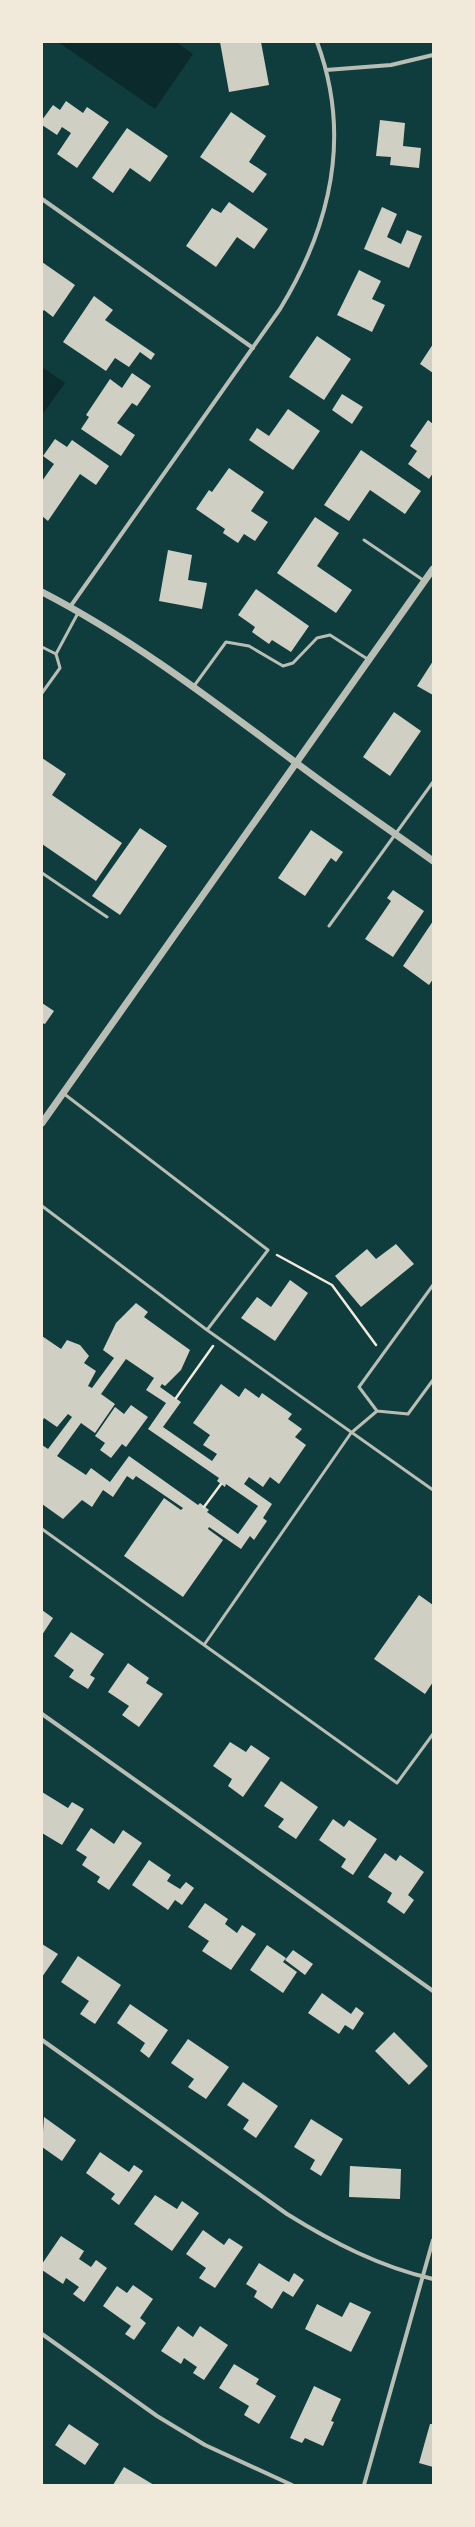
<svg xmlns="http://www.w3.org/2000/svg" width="475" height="2527" font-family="'Alegreya Sans',sans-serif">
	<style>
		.water { fill: #0a2a2b }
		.building { fill: #cfcfc3; fill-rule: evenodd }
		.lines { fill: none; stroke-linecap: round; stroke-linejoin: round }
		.path { stroke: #f1e9da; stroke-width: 2.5 }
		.service { stroke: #b8beb3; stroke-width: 3 }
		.minor { stroke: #b8beb3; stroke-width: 4 }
		.tertiary { stroke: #b8beb3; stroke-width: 7 }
	</style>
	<rect width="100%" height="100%" fill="#0f3d3e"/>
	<path class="water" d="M58 42H176L193 54 155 109Z
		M42 367 65 383 42 415Z"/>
	<path class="building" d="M220 42H261L269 85 229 92Z
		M66 101 83 113 87 107 109 122 77 168 57 154 71 133 62 127 57 135 42 125V120L53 105 60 110Z
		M231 112 266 136 249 162 267 174 253 193 200 157Z
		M380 120 405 123 403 146 421 148 419 168 390 165 391 157 376 156Z
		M127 128 168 156 150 182 130 168 113 193 92 178Z
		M229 202 268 229 254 249 237 237 216 267 186 246 212 208 221 213Z
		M382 207 397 214 387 237 401 244 407 230 422 236 409 268 364 249Z
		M42 262 75 285 53 317 44 310 42 312Z
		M359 270 381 281 372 299 385 305 372 332 337 315Z
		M94 296 113 310 105 320 155 354 151 360 140 352 129 367 115 358 106 371 63 342Z
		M317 336 351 359 324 400 289 377Z
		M433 344V373L420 364Z
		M132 373 151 386 137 406 132 403 117 423 135 435 121 456 81 429 89 417 86 415 110 379 122 388Z
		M342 394 363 407 352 424 332 410Z
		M288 409 320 431 293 470 249 440 257 428 269 436Z
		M428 420 433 424V473L429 479 408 464 417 451 410 446Z
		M55 439 67 447 72 440 109 466 96 485 80 474 48 521 42 516V481L54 464 43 456Z
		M361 450 421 491 405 514 370 490 349 521 324 505Z
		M229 468 264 492 251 511 268 522 255 541 244 534 238 543 223 533 225 529 196 509 209 490 212 492Z
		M315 517 339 533 317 566 352 590 336 613 277 573Z
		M168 550 192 555 188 580 207 583 202 609 159 601Z
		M256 589 309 626 291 652 272 640 269 644 252 632 255 627 238 615Z
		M433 661V695L417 686Z
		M394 712 421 731 390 776 363 757Z
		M42 758 66 774 52 795 122 843 96 881 42 844Z
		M140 828 167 846 120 915 92 896Z
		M311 830 343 852 336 862 331 858 305 896 278 878Z
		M393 890 424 911 393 957 365 939 391 901 387 898Z
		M433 921V979L429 985 403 966Z
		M42 1003 54 1011 45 1024 42 1023Z
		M396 1244 414 1264 361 1307 335 1276 367 1249 376 1259Z
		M290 1280 308 1293 275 1341 241 1318 257 1297 271 1307Z
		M136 1303 148 1312 144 1317 190 1350 181 1370 165 1386 162 1384 160 1387 181 1402 163 1427 212 1461 217 1454 203 1445 210 1435 193 1423 221 1384 239 1397 245 1388 259 1398 262 1393 292 1414 288 1419 302 1429 295 1437 306 1445 279 1484 270 1477 263 1487 249 1477 244 1484 272 1504 263 1518 267 1521 254 1540 250 1536 241 1549 209 1527 208 1529 223 1540 183 1597 124 1556 164 1498 181 1510 183 1508 136 1476 133 1480 127 1476 113 1497 103 1490 92 1507 82 1500 63 1519 42 1504V1445L48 1449 72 1417 68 1414 57 1427 44 1418 42 1422V1336L61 1349 67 1340 80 1345 89 1356 84 1363 96 1371 88 1386 92 1388 114 1358 103 1350 116 1323ZM126 1359 154 1378 146 1390 166 1403 148 1429 219 1478 217 1481 225 1487 226 1484 258 1506 238 1534 207 1512 209 1510 200 1503 198 1505 129 1456 110 1482 91 1468 86 1475 57 1456 81 1423 95 1433 115 1404 101 1394Z
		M131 1405 148 1417 126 1447 122 1444 111 1458 100 1450 105 1443 95 1436 115 1407 124 1414Z
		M419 1595 433 1605V1682L425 1694 374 1659Z
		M42 1610 53 1618 42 1635Z
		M71 1632 104 1654 90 1675 95 1678 88 1689 69 1677 74 1670 54 1656Z
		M128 1663 149 1678 146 1683 163 1694 139 1727 122 1715 129 1706 108 1692Z
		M230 1742 246 1752 251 1745 270 1758 243 1797 228 1786 232 1779 213 1766Z
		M281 1781 318 1807 296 1839 278 1827 284 1819 264 1806Z
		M42 1792 68 1808 72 1802 84 1809 62 1845 42 1833Z
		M333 1819 344 1827 349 1820 377 1839 353 1875 341 1867 346 1859 319 1840Z
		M91 1828 114 1844 123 1830 142 1843 109 1890 97 1882 100 1877 82 1865 87 1857 76 1850Z
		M385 1853 396 1861 400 1855 424 1872 408 1895 414 1900 404 1914 387 1902 392 1893 368 1877Z
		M149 1860 171 1875 167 1881 180 1889 186 1882 194 1888 182 1905 175 1900 168 1910 132 1885Z
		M205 1903 228 1919 225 1924 237 1933 242 1925 256 1934 231 1970 202 1951 209 1941 188 1927Z
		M42 1944 58 1954 42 1977Z
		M267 1945 286 1958 283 1962 297 1972 283 1993 250 1970Z
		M293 1950 313 1964 305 1975 285 1960Z
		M78 1956 121 1985 95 2024 80 2014 89 2001 61 1982Z
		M322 1993 351 2014 356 2007 364 2013 353 2030 345 2025 339 2034 308 2013Z
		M130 2004 168 2030 149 2058 140 2051 145 2043 117 2023Z
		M394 2032 428 2066 409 2085 375 2051Z
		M188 2039 229 2067 206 2099 188 2087 194 2079 171 2063Z
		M243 2082 278 2106 256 2138 243 2129 249 2120 227 2105Z
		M44 2117 76 2140 62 2161 42 2147Z
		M311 2119 343 2139 321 2176 310 2169 315 2160 294 2147Z
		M100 2152 129 2172 134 2165 143 2171 119 2205 111 2199 115 2194 86 2173Z
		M350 2166 401 2169 400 2199 349 2197Z
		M155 2195 177 2209 182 2201 199 2213 172 2251 134 2224Z
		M203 2230 224 2245 229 2238 243 2247 215 2288 199 2278 206 2268 186 2254Z
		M61 2236 84 2251 79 2259 91 2267 96 2260 107 2268 84 2302 73 2294 79 2287 66 2278 63 2284 42 2270V2264Z
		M259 2263 289 2282 294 2273 304 2280 293 2297 283 2291 272 2309 254 2297 257 2291 246 2284Z
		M133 2285 153 2299 140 2318 146 2323 134 2340 125 2334 131 2326 103 2306 117 2286 127 2293Z
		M350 2302 371 2312 351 2352 305 2329 317 2304 342 2317Z
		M178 2326 193 2337 200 2326 228 2345 204 2380 193 2373 197 2367 184 2358 181 2364 161 2351Z
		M234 2364 259 2379 256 2384 276 2396 259 2424 244 2415 249 2406 219 2388Z
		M314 2386 341 2399 331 2421 334 2422 323 2446 305 2438 302 2443 290 2438Z
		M69 2424 99 2444 85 2465 55 2445Z
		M430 2424H433V2467L419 2463Z
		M124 2467 154 2485H113Z"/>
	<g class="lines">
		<path class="path" d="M277 1255 332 1285 376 1345
			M176 1398 213 1346
			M204 1507 221 1484"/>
		<path class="service" d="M364 540 423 580
			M42 647 56 654
			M194 686 226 642 249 646 283 666 293 663 317 638 330 635 369 660
			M42 693 60 668 56 654 78 613
			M42 873 107 917
			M329 926 433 782
			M63 1093 268 1250 207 1330
			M42 1206 207 1330 433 1490
			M377 1411 359 1387 433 1285
			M42 1529 397 1783 433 1734
			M204 1645 351 1433 377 1411 408 1414 433 1380"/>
		<path class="minor" d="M326 70 391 65 433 55
			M42 199 253 348
			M70 607 280 309C330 227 352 136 317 42
			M42 1714 433 1991
			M42 2040 287 2214C332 2242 380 2267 433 2279
			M42 2334 157 2416 205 2445 292 2485
			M364 2485 433 2240"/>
		<path class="tertiary" d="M42 592C133 639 213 701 295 762 340 796 387 828 433 861
			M42 1123 433 569"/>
	</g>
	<rect width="475" height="2527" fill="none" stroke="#f1e9da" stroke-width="86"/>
</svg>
